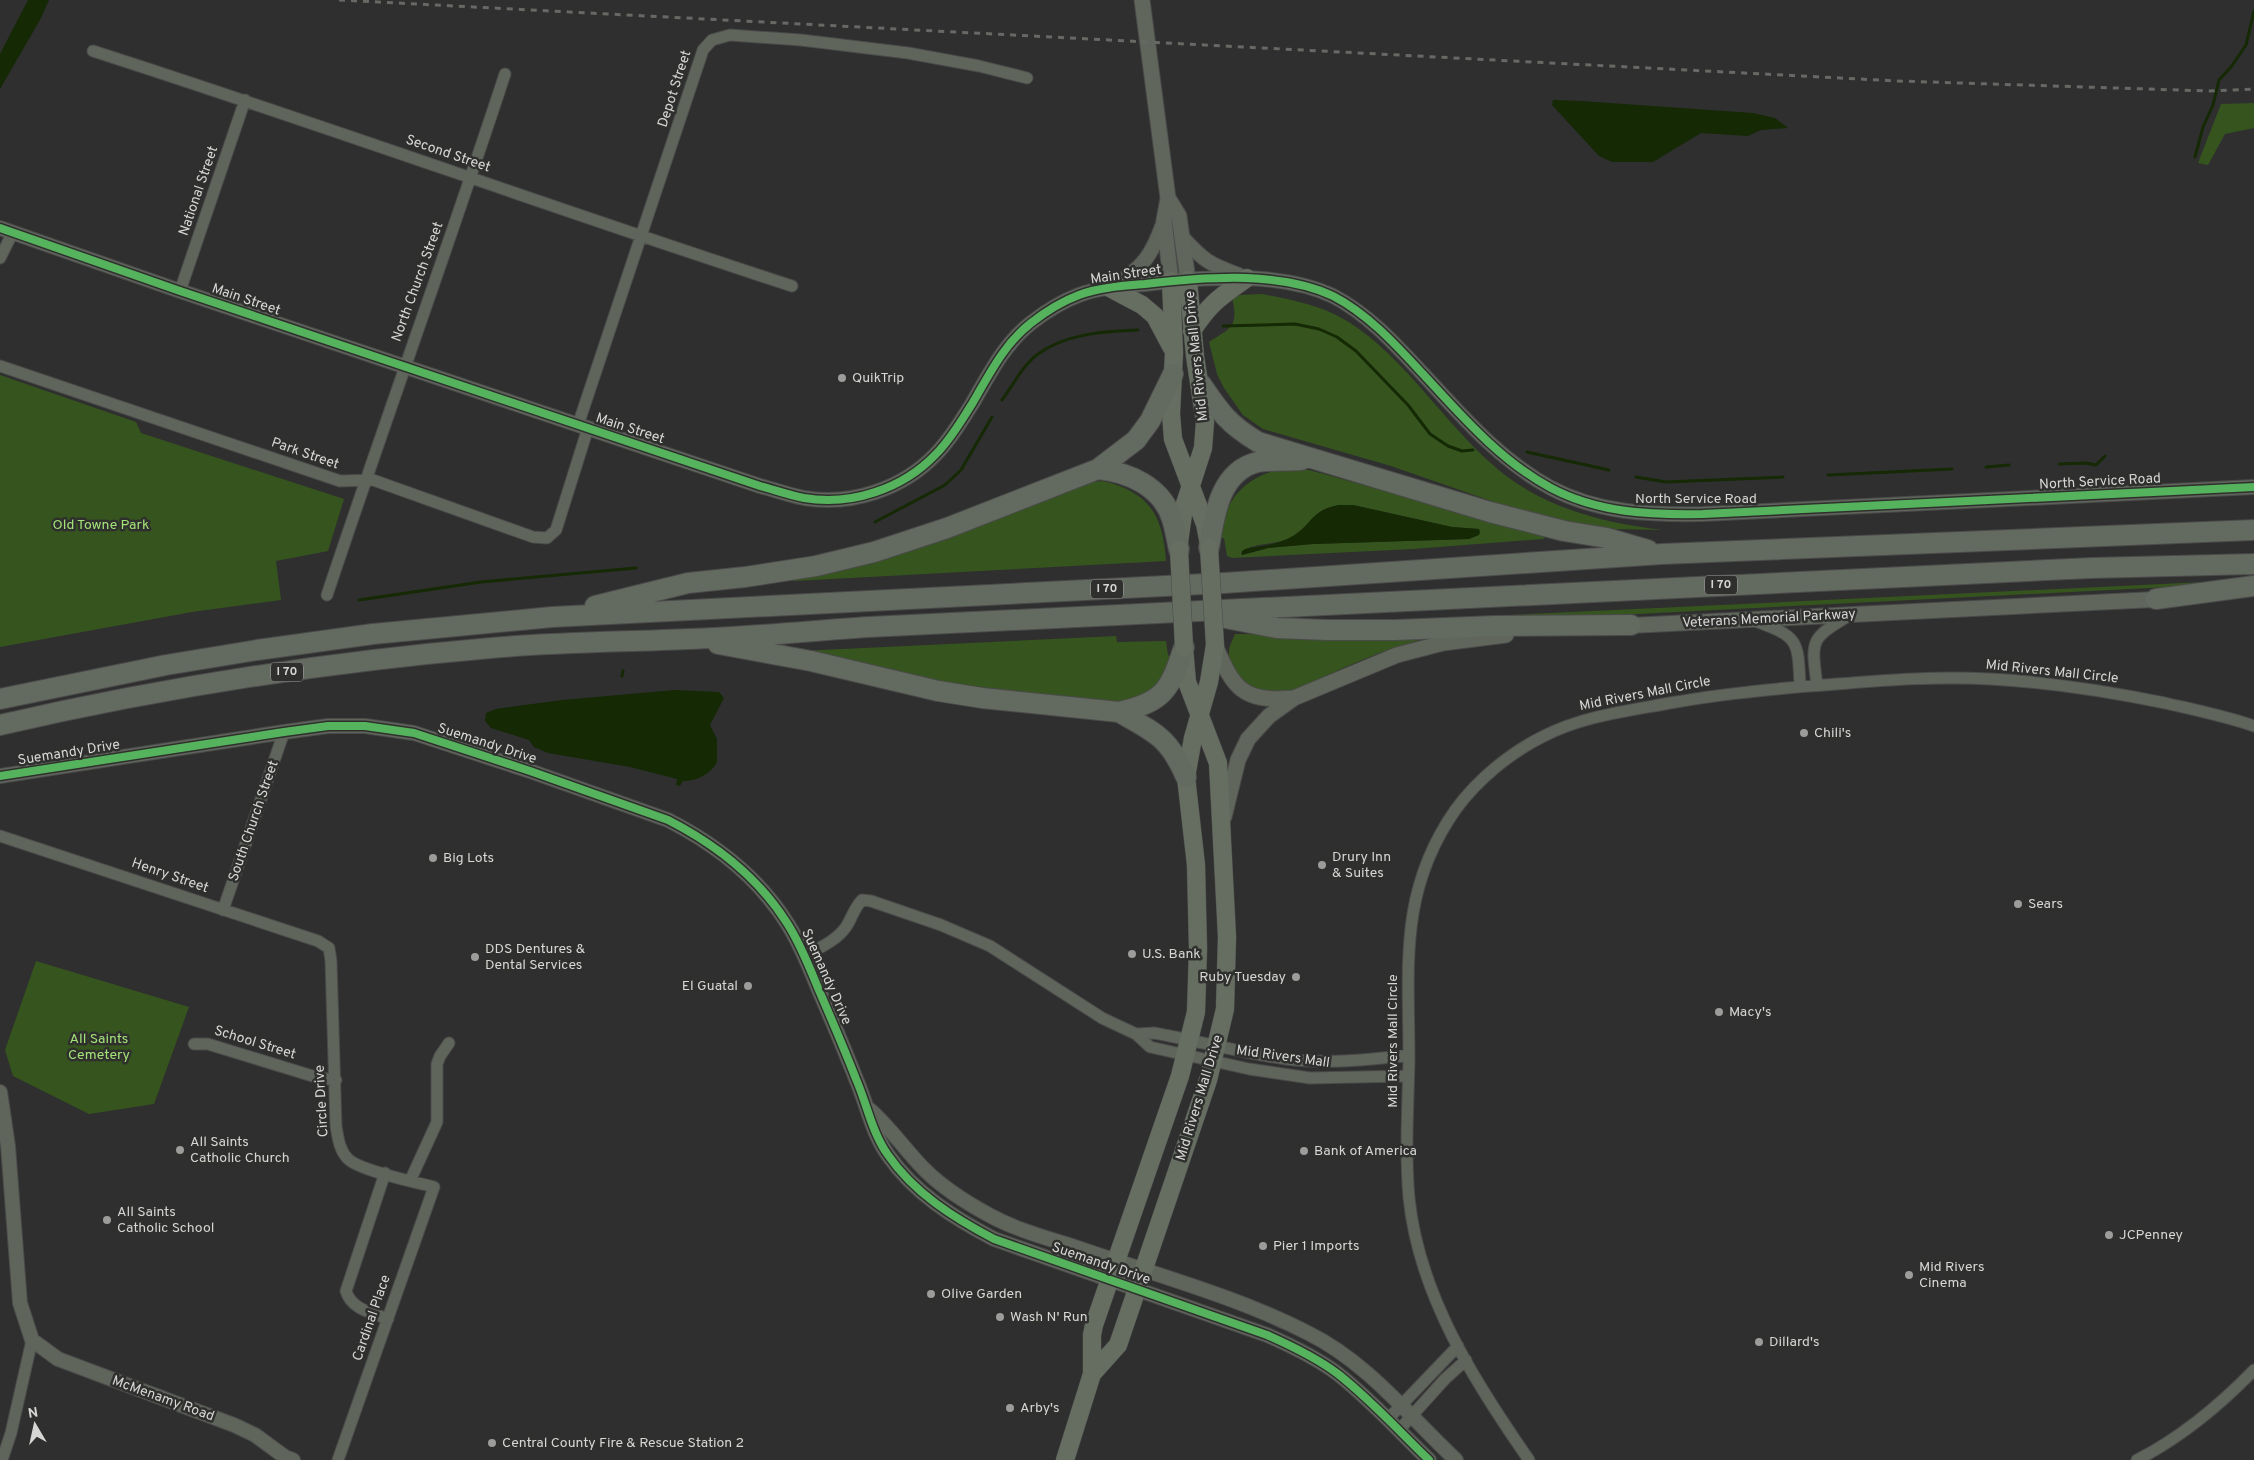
<svg xmlns="http://www.w3.org/2000/svg" width="2254" height="1460" font-family="Overpass,sans-serif">
	<style>
		.green { fill: #36551e; fill-rule: evenodd }
		.water { fill: #142904 }
		.lines { fill: none; stroke-linecap: round; stroke-linejoin: round }
		.stream { stroke: #142904; stroke-width: 3 }
		.minor-casing { stroke: #4a4a4a; stroke-width: 13 }
		.tertiary-casing { stroke: #4a4a4a; stroke-width: 16 }
		.secondary-casing { stroke: #4a4a4a; stroke-width: 17 }
		.primary-casing { stroke: #4a4a4a; stroke-width: 19 }
		.motorway-casing { stroke: #4a4a4a; stroke-width: 22 }
		.minor { stroke: #5f655b; stroke-width: 11 }
		.tertiary { stroke: #5f655b; stroke-width: 14 }
		.secondary { stroke: #60665c; stroke-width: 15 }
		.primary { stroke: #666e62; stroke-width: 18 }
		.motorway { stroke: #636a5f; stroke-width: 20 }
		.rail { stroke: #666964; stroke-width: 3; stroke-dasharray: 6 6; stroke-linecap: butt }
		.primary-bridge-casing { stroke: #4a4a4a; stroke-width: 19; stroke-linecap: butt }
		.primary-bridge { stroke: #666e62; stroke-width: 18 }
		.cycleway-casing { stroke: #2f302e; stroke-width: 11 }
		.cycleway { stroke: #56b35d; stroke-width: 8 }
		.poi-dot { fill: #9c9c9b; stroke: #2f302e; stroke-width: 2 }
		.labels { text-anchor: middle; dominant-baseline: central; stroke-width: 5; stroke-linejoin: round; paint-order: stroke }
		.shield { fill: #2f302e; stroke: #a4a5a3; stroke-width: 1 }
		.shield-label { font-size: 12px; font-weight: bold; fill: #d6d7d5 }
		.street-label { font-size: 14px; fill: #d6d7d5; stroke: #2f302e }
		.poi-label { font-size: 14px; fill: #d6d7d5; stroke: #2f302e; text-anchor: start }
		.park-label { font-size: 14px; fill: #a3e277; stroke: #2f302e }
	</style>
	<rect width="100%" height="100%" fill="#2f2f2f"/>
	<path class="green" d="M2254 103V128L2225 134 2208 165 2198 163 2221 104Z
		M1262 294C1288 299 1315 304 1338 316 1398 347 1442 421 1493 465 1540 507 1602 523 1663 530L1615 529 1548 519 1520 511 1391 466 1263 429 1243 415 1224 388 1217 374 1209 342C1231 328 1239 327 1232 298L1241 295Z
		M0 375 136 422 141 433 344 499 328 551 276 561 281 600 192 612 0 647Z
		M1284 468H1301L1324 474 1545 536 1544 539 1413 549 1232 558 1227 556 1224 538H1222C1222 498 1248 476 1284 468ZM1339 505H1353L1452 527 1479 529 1478 535 1469 539 1313 544 1268 548 1242 555 1241 553C1252 541 1277 546 1292 537 1313 524 1311 510 1339 505Z
		M1103 481C1149 492 1163 515 1166 561L794 581 793 578 1089 482Z
		M2225 581 2208 585 1500 621H1384Z
		M1235 634 1423 636 1424 639C1391 647 1361 660 1330 674 1317 679 1301 690 1287 692 1264 695 1230 684 1229 655 1228 647 1233 640 1235 634Z
		M1116 636 1117 642 1166 641 1168 655 1172 658 1156 690 1125 702 994 689 928 679 800 651Z
		M36 961 189 1007 154 1104 89 1114 13 1076 5 1050Z"/>
	<path class="water" d="M28 0H49L40 20 0 89V54Z
		M1553 100 1581 101 1753 113 1775 118 1788 128 1761 130 1748 136 1701 133 1653 162H1612L1599 156 1552 105Z
		M1339 505H1353L1452 527 1479 529 1480 532 1479 535 1469 539 1313 544 1268 548 1242 555V551L1245 549C1260 546 1277 545 1291 537 1312 526 1310 510 1339 505Z
		M675 690 719 692 724 698 710 725 717 739V762C711 774 697 781 683 781L680 786 676 785 677 779 630 767 548 753 534 747 529 740 491 728 485 721 486 713 496 709 562 700Z"/>
	<g class="lines">
		<path class="stream" d="M2195 157 2203 127 2213 105 2219 80 2231 67 2246 45 2254 11
			M1223 326 1295 324 1319 329 1337 337 1356 351 1408 405 1430 434 1448 446 1462 451 1473 450
			M1002 400C1013 385 1023 365 1038 354 1065 334 1105 331 1138 330
			M1527 452 1609 470
			M2059 464 2085 463 2096 465 2105 456
			M1986 467 2009 465
			M1828 475 1952 469
			M1636 477 1666 482 1783 477
			M875 522 945 485 961 470 992 417
			M359 600 481 582 636 568
			M622 676 623 671"/>
		<g class="minor-casing">
			<path id="minor" d="M93 51C327 126 558 210 792 286
				M0 258 13 232
				M180 291 245 100
				M0 366 340 481 373 480 533 537 547 538 556 530 588 428
				M578 425 703 50 712 40 730 35 801 40 908 53 979 66 1027 78
				M327 595C385 421 448 248 505 74
				M1755 621C1799 637 1798 640 1800 686
				M1817 685C1811 639 1810 639 1850 615
				M0 836 318 941 329 948 331 961 336 1126C338 1137 339 1150 348 1159 361 1171 415 1182 434 1187L338 1460
				M223 910 284 732
				M805 956C819 948 836 941 846 927 852 918 854 908 862 900L871 901 941 925 990 946 1102 1018 1136 1034 1150 1047 1249 1069 1310 1078 1408 1076
				M1136 1034 1154 1033C1198 1041 1242 1053 1286 1059 1327 1064 1368 1060 1409 1055
				M194 1044H208L319 1078 336 1080
				M385 1173 346 1291C351 1309 372 1313 388 1319
				M410 1181 437 1122V1064L440 1056 449 1043
				M1388 1419 1458 1346
				M1399 1430 1445 1379 1466 1360
				M2 1460 11 1433 32 1340
				M1529 1460C1474 1381 1419 1295 1409 1198 1405 1152 1408 1106 1409 1060 1409 966 1398 891 1456 809 1478 779 1511 752 1544 736 1583 716 1627 711 1670 703 1725 693 1781 688 1837 684 1888 680 1939 676 1990 679 2049 682 2107 691 2165 703 2195 710 2225 716 2254 726
				M2137 1460C2180 1438 2220 1405 2254 1370"/>
		</g>
		<g class="tertiary-casing">
			<path id="tertiary" d="M0 228 180 291 760 486C775 490 789 495 804 498 851 506 903 489 936 454 951 439 961 421 972 404 989 375 1004 344 1031 323 1045 312 1063 301 1079 295 1100 287 1124 286 1145 284 1179 280 1213 277 1246 278 1274 279 1308 284 1333 296 1368 314 1396 345 1422 373 1461 415 1499 460 1551 488 1598 513 1650 515 1703 514L2254 487
				M1182 237C1204 261 1209 264 1239 275
				M1113 286C1144 267 1152 255 1164 221
				M0 776 284 732 328 726H365L414 733 530 771 668 820C715 844 758 877 787 923 800 943 809 966 818 988 831 1018 844 1048 856 1079 867 1104 872 1133 888 1155 914 1193 954 1218 994 1239L1267 1335C1292 1346 1317 1358 1338 1374 1371 1400 1399 1431 1429 1460
				M0 1092 8 1146 20 1303 32 1340 58 1359 234 1425 255 1435 285 1457 293 1460
				M869 1109C890 1127 905 1150 925 1170 943 1188 967 1203 989 1215 1018 1231 1051 1239 1081 1249 1156 1275 1238 1297 1308 1333 1367 1362 1409 1416 1456 1460"/>
		</g>
		<g class="secondary-casing">
			<path id="secondary" d="M1142 0 1168 198 1164 220 1171 281
				M1168 198 1179 216 1188 280
				M1621 626 2165 599
				M1215 645C1234 689 1242 702 1293 698
				M1224 817 1238 760 1248 739 1269 716 1294 698 1397 655 1443 643 1506 635"/>
		</g>
		<g class="primary-casing">
			<path id="primary" d="M1171 281 1174 353 1171 414 1173 439 1205 524 1209 544
				M1110 288 1142 305 1155 316 1172 348
				M1192 331C1210 303 1220 297 1247 278
				M1179 542 1184 507 1203 448 1205 422 1195 356 1188 280
				M1092 1374 1118 1345 1208 1080 1225 1009 1227 937 1218 763 1187 682 1184 648
				M1065 1460 1092 1374V1335L1094 1325 1180 1076 1196 1012 1198 949 1196 865 1186 777 1193 738 1209 682 1215 645"/>
		</g>
		<g class="motorway-casing">
			<path id="motorway" d="M1201 384C1220 412 1228 424 1258 442L1490 512 1564 531 1607 538 1648 550
				M1098 469C1129 472 1162 487 1172 519 1175 529 1177 540 1179 550
				M1209 548C1214 517 1219 471 1258 462 1271 460 1287 461 1301 460
				M2156 599 2254 586
				M595 606 688 583 745 577 816 566 874 552 947 528 1098 469 1136 440 1150 421 1173 374
				M1220 617 1277 628 1328 630H1395L1494 626 1631 625
				M718 644 811 661 938 691 982 698 1119 712C1165 702 1170 689 1184 647
				M0 699 166 665 257 650 373 634 552 617 1224 583 1662 554 2254 530
				M1119 712C1155 733 1168 736 1186 777
				M0 725C161 688 326 662 491 648 557 642 623 642 689 639 749 637 809 631 869 627L2091 568 2254 564"/>
		</g>
		<use href="#minor" class="minor"/>
		<use href="#tertiary" class="tertiary"/>
		<use href="#secondary" class="secondary"/>
		<use href="#primary" class="primary"/>
		<use href="#motorway" class="motorway"/>
		<path class="rail" d="M339 0 1898 81 2209 91 2254 89"/>
		<g class="primary-bridge-casing">
			<path id="primary-bridge" d="M1209 548 1215 645
				M1179 550 1184 647"/>
		</g>
		<use href="#primary-bridge" class="primary-bridge"/>
		<g class="cycleway-casing">
			<path id="cycleway" d="M0 228 180 291 760 486C775 490 789 495 804 498 851 506 903 489 936 454 951 439 961 421 972 404 989 375 1004 344 1031 323 1045 312 1063 301 1079 295 1100 287 1124 286 1145 284 1179 280 1213 277 1246 278 1274 279 1308 284 1333 296 1368 314 1396 345 1422 373 1461 415 1499 460 1551 488 1598 513 1650 515 1703 514L2254 487
				M0 776 284 732 328 726H365L414 733 530 771 668 820C715 844 758 877 787 923 800 943 809 966 818 988 831 1018 844 1048 856 1079 867 1104 872 1133 888 1155 914 1193 954 1218 994 1239L1267 1335C1292 1346 1317 1358 1338 1374 1371 1400 1399 1431 1429 1460"/>
		</g>
		<use href="#cycleway" class="cycleway"/>
	</g>
	<g class="poi-dot">
		<circle cx="842" cy="378" r="5"/>
		<circle cx="1804" cy="733" r="5"/>
		<circle cx="433" cy="858" r="5"/>
		<circle cx="1322" cy="865" r="5"/>
		<circle cx="2018" cy="904" r="5"/>
		<circle cx="1132" cy="954" r="5"/>
		<circle cx="475" cy="957" r="5"/>
		<circle cx="1296" cy="977" r="5"/>
		<circle cx="748" cy="986" r="5"/>
		<circle cx="1719" cy="1012" r="5"/>
		<circle cx="180" cy="1150" r="5"/>
		<circle cx="1304" cy="1151" r="5"/>
		<circle cx="107" cy="1220" r="5"/>
		<circle cx="2109" cy="1235" r="5"/>
		<circle cx="1263" cy="1246" r="5"/>
		<circle cx="1909" cy="1275" r="5"/>
		<circle cx="931" cy="1294" r="5"/>
		<circle cx="1000" cy="1317" r="5"/>
		<circle cx="1759" cy="1342" r="5"/>
		<circle cx="1010" cy="1408" r="5"/>
		<circle cx="492" cy="1443" r="5"/>
	</g>
	<g class="labels">
		<g class="shield">
			<rect x="1705" y="575.5" width="32" height="19" rx="4"/>
			<rect x="1091" y="579.5" width="32" height="19" rx="4"/>
			<rect x="271" y="662.5" width="32" height="19" rx="4"/>
		</g>
		<g class="shield-label">
			<text x="1721" y="585">I 70</text>
			<text x="1107" y="589">I 70</text>
			<text x="287" y="672">I 70</text>
		</g>
		<g class="street-label">
			<text transform="translate(675 89) rotate(-72)">Depot Street</text>
			<text transform="translate(448 154) rotate(19)">Second Street</text>
			<text transform="translate(199 191) rotate(-71)">National Street</text>
			<text transform="translate(1126 275) rotate(-8)">Main Street</text>
			<text transform="translate(418 282) rotate(-70)">North Church Street</text>
			<text transform="translate(246 300) rotate(19)">Main Street</text>
			<text transform="translate(1197 356) rotate(-96)">Mid Rivers Mall Drive</text>
			<text transform="translate(630 429) rotate(18)">Main Street</text>
			<text transform="translate(305 454) rotate(19)">Park Street</text>
			<text transform="translate(2100 482) rotate(-3)">North Service Road</text>
			<text x="1696" y="499">North Service Road</text>
			<text transform="translate(1769 619) rotate(-3)">Veterans Memorial Parkway</text>
			<text transform="translate(2052 672) rotate(6)">Mid Rivers Mall Circle</text>
			<text transform="translate(1645 694) rotate(-11)">Mid Rivers Mall Circle</text>
			<text transform="translate(487 744) rotate(18)">Suemandy Drive</text>
			<text transform="translate(69 753) rotate(-9)">Suemandy Drive</text>
			<text transform="translate(254 821) rotate(-71)">South Church Street</text>
			<text transform="translate(170 876) rotate(19)">Henry Street</text>
			<text transform="translate(826 977) rotate(66)">Suemandy Drive</text>
			<text transform="translate(1393 1041) rotate(-90)">Mid Rivers Mall Circle</text>
			<text transform="translate(255 1043) rotate(17)">School Street</text>
			<text transform="translate(1283 1057) rotate(8)">Mid Rivers Mall</text>
			<text transform="translate(1200 1098) rotate(-73)">Mid Rivers Mall Drive</text>
			<text transform="translate(322 1101) rotate(-93)">Circle Drive</text>
			<text transform="translate(1101 1264) rotate(19)">Suemandy Drive</text>
			<text transform="translate(372 1318) rotate(-71)">Cardinal Place</text>
			<text transform="translate(163 1399) rotate(20)">McMenamy Road</text>
		</g>
		<g class="poi-label">
			<text x="852" y="378">QuikTrip</text>
			<text x="1814" y="733">Chili's</text>
			<text x="1332" y="857">Drury Inn<tspan x="1332" dy="16">&amp; Suites</tspan></text>
			<text x="443" y="858">Big Lots</text>
			<text x="2028" y="904">Sears</text>
			<text x="485" y="949">DDS Dentures &amp;<tspan x="485" dy="16">Dental Services</tspan></text>
			<text x="1142" y="954">U.S. Bank</text>
			<text x="1286" y="977" text-anchor="end">Ruby Tuesday</text>
			<text x="738" y="986" text-anchor="end">El Guatal</text>
			<text x="1729" y="1012">Macy's</text>
			<text x="190" y="1142">All Saints<tspan x="190" dy="16">Catholic Church</tspan></text>
			<text x="1314" y="1151">Bank of America</text>
			<text x="117" y="1212">All Saints<tspan x="117" dy="16">Catholic School</tspan></text>
			<text x="2119" y="1235">JCPenney</text>
			<text x="1273" y="1246">Pier 1 Imports</text>
			<text x="1919" y="1267">Mid Rivers<tspan x="1919" dy="16">Cinema</tspan></text>
			<text x="941" y="1294">Olive Garden</text>
			<text x="1010" y="1317">Wash N' Run</text>
			<text x="1769" y="1342">Dillard's</text>
			<text x="1020" y="1408">Arby's</text>
			<text x="502" y="1443">Central County Fire &amp; Rescue Station 2</text>
		</g>
		<g class="park-label">
			<text x="101" y="525">Old Towne Park</text>
			<text x="99" y="1039">All Saints<tspan x="99" dy="16">Cemetery</tspan></text>
		</g>
	</g>
	<g transform="translate(35 1425) rotate(351)" stroke="#2f302e" stroke-width="4" paint-order="stroke">
	<path d="M0-4L9 19L0 12L-9 19Z" fill="#d6d7d5"/>
	<text y="-8" font-size="14" font-weight="bold" text-anchor="middle" fill="#d6d7d5">N</text>
	</g>
</svg>
